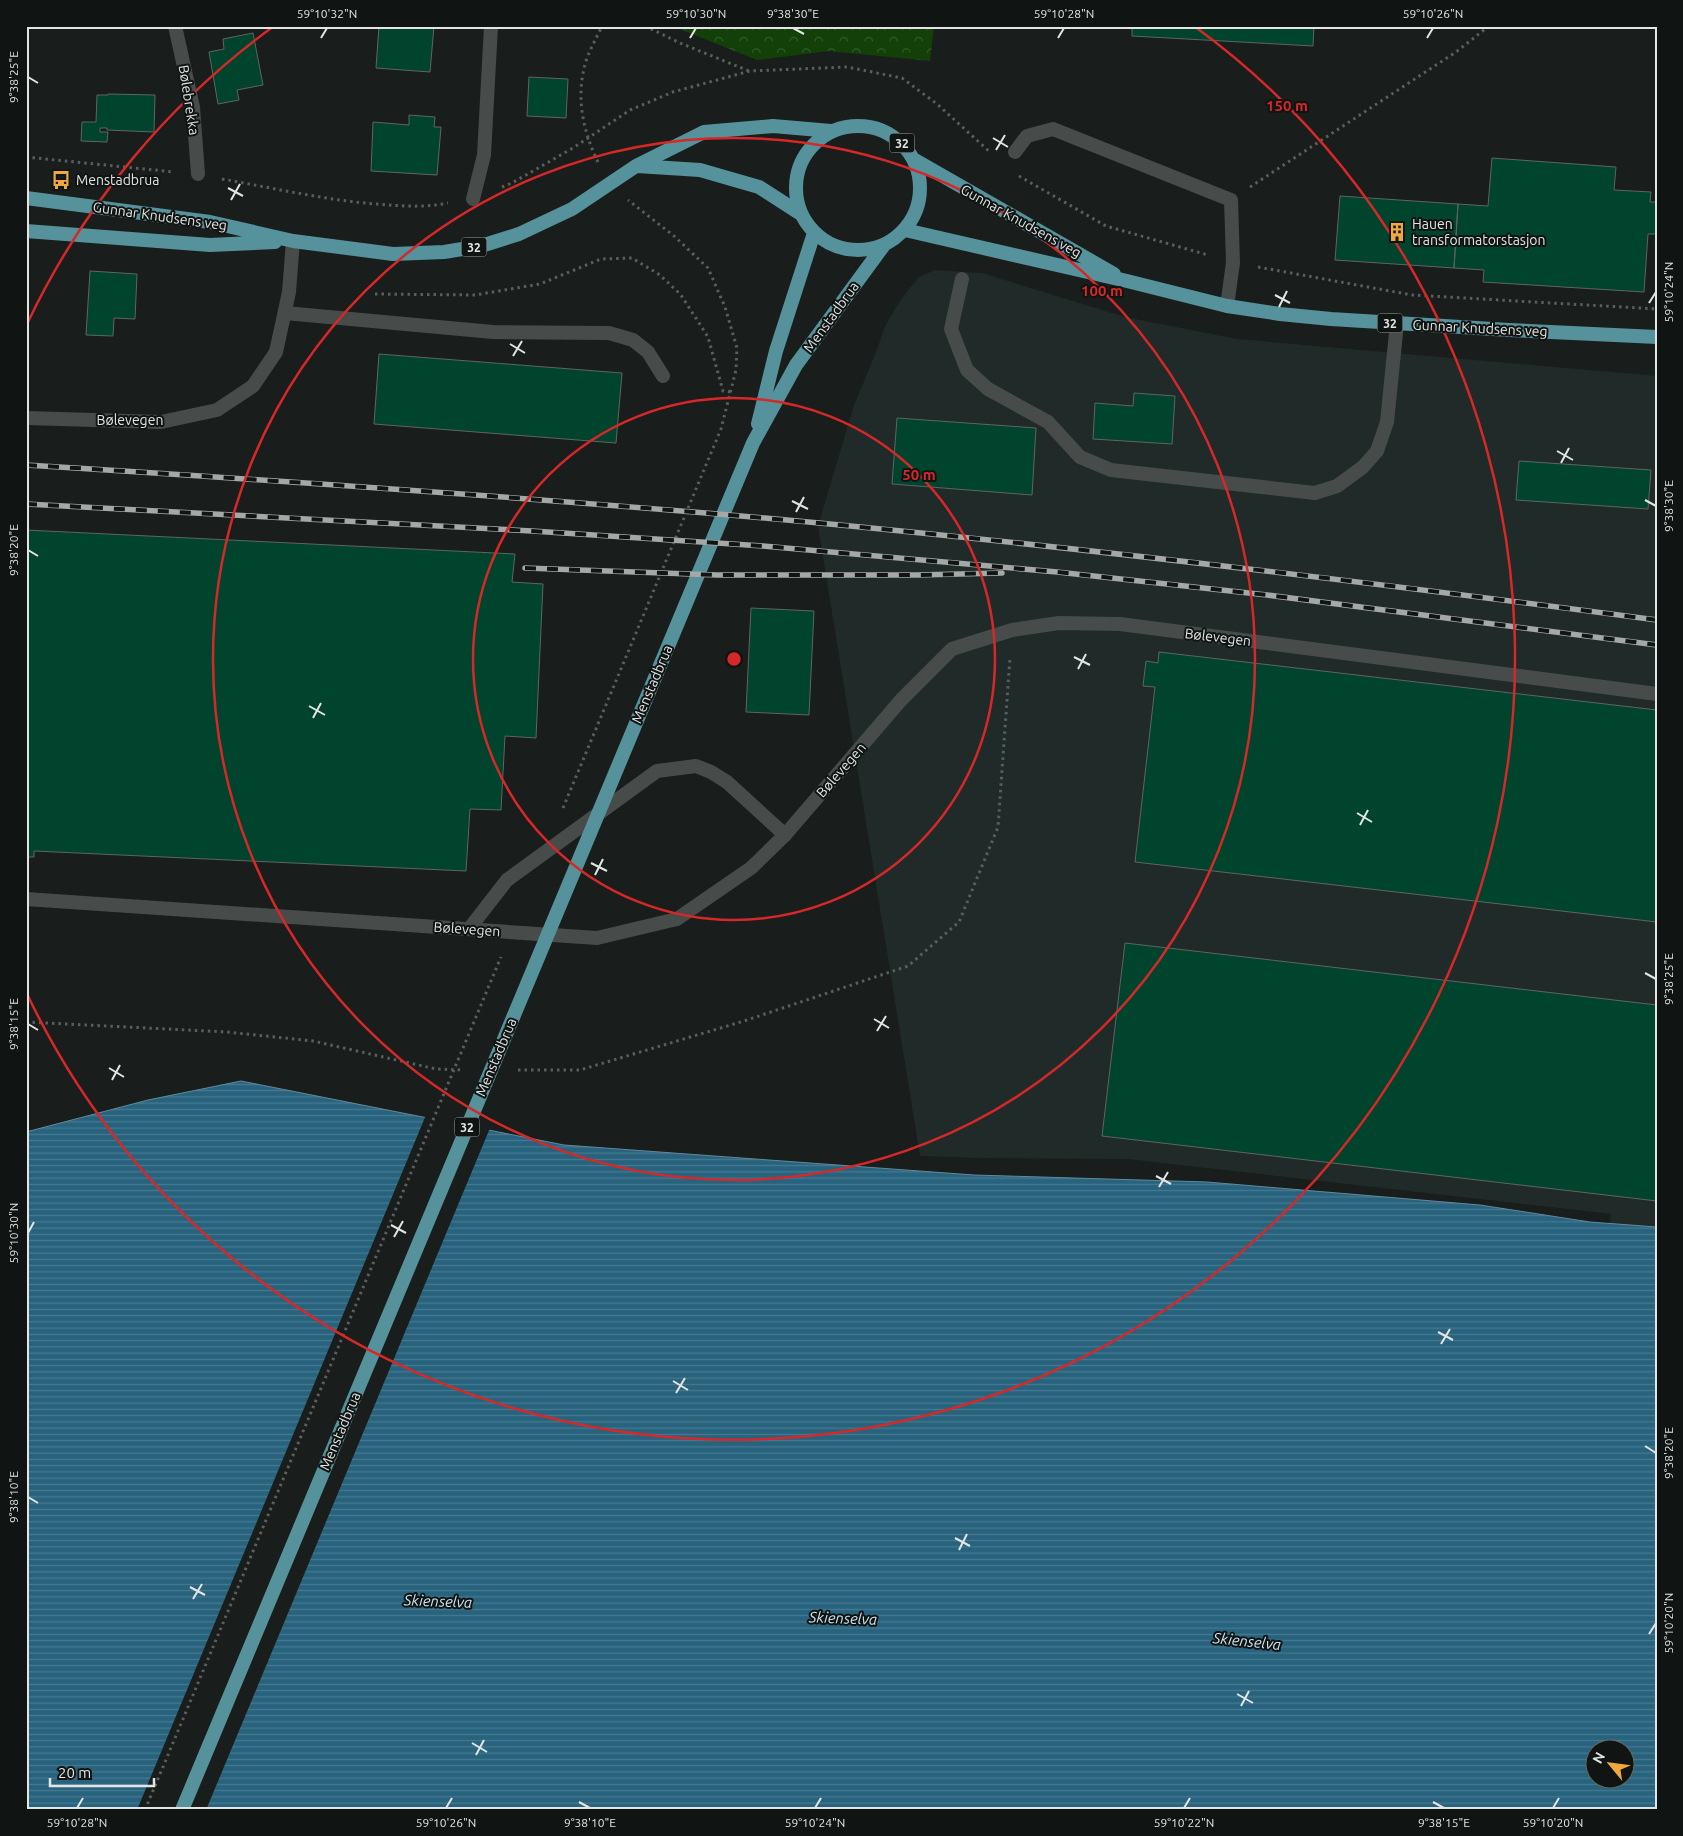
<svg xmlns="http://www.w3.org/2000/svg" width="1683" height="1836" font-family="Ubuntu,sans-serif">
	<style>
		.built { fill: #202a29 }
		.forest { fill: url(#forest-crowns) }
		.water { fill: url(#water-rules); stroke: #608a9d; fill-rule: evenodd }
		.pier { fill: #191d1c }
		.building { fill: #00442d; stroke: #616462 }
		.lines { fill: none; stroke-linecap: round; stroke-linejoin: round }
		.path { stroke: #5a5e5d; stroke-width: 3; stroke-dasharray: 2.5 4; stroke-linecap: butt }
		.service { stroke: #474b4a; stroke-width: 14 }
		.minor { stroke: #474b4a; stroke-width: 14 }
		.primary { stroke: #55929b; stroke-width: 14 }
		.rail-casing { stroke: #a4a8a7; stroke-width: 5.5 }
		.rail { stroke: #101413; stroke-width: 4; stroke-dasharray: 11; stroke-linecap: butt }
		.ticks { fill: none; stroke: #e2e5e4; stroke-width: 2 }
		.ring { fill: none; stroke: #d62828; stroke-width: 2.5 }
		.labels { text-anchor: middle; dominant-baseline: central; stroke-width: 4; stroke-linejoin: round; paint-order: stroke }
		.shield { fill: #101413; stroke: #a3a6a5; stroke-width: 1 }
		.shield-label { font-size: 12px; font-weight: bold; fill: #e2e5e4 }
		.street-label { font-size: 14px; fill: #e2e5e4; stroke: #101413 }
		.poi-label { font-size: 14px; fill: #e2e5e4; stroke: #101413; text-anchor: start }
		.water-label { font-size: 15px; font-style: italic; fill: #cce4f1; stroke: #101413 }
		.centre { fill: #d62828; stroke: #101413; stroke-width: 2.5 }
		.ring-label { font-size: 15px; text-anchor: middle; font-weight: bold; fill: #d62828; stroke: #101413; stroke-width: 4; stroke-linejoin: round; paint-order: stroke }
		.neatline { fill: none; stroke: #e2e5e4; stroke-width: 2 }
		.ticks-label { font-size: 12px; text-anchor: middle; fill: #e2e5e4 }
	</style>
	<defs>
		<pattern id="forest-crowns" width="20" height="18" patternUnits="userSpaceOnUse" patternTransform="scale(1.25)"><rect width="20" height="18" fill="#124008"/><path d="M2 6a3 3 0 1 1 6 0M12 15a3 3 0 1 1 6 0" fill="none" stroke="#345b2c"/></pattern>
		<pattern id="water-rules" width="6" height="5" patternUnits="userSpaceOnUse" patternTransform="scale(1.25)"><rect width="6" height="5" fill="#28637e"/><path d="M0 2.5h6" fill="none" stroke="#477990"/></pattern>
	</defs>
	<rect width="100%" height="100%" fill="#191d1c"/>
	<path class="built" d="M935 270 982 273 1125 317 1237 339 1657 376V1278L1606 1260 1611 1214 1128 1159 978 1158 920 1156 818 526 854 405 874 357 886 324 902 298 919 277Z"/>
	<path class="forest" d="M672 26H934L930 61 829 51 757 60Z"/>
	<path class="water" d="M241 1081 564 1145 974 1175 1207 1182 1480 1205 1590 1222 1657 1227V1810H26V1132L148 1100ZM1596 1748H1626V1778H1596Z"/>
	<path class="pier" d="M426 1115 490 1128 206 1810H137Z"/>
	<path class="building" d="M379 26H434L430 72 376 68Z
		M1132 26H1314L1313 46 1132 36Z
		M253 33 263 85 237 90 239 100 218 104 209 52 224 49 223 39Z
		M529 77 568 79 566 118 527 116Z
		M108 94 155 95 154 132 107 130V128H100V132H108L107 142 81 141 82 122H96L97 95H108Z
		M409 115 435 117 434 127H441L437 175 371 171 373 122 409 125Z
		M1492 158 1616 167 1614 190 1651 192 1650 202H1657V234H1648L1644 292 1483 282 1484 270 1454 268 1458 204 1488 206Z
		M1340 196 1458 204 1454 268 1335 260Z
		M90 271 137 274 135 319 114 318 113 336 86 335Z
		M379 354 622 373 616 443 374 424Z
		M1134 393 1175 396 1172 444 1093 439 1095 403 1133 406Z
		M897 418 1036 428 1032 495 892 484Z
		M1519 461 1651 470 1648 509 1516 500Z
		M26 530 515 554 512 582 543 584 536 738 505 736 501 810 470 809 466 871 34 851V857H26Z
		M751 608 814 611 809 715 746 712Z
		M1159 652 1657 710V922L1135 862 1155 687 1143 686 1146 661 1158 663Z
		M1125 943 1657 1005V1201L1102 1136Z"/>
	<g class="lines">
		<path class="path" d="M645 26 680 43 749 71
			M26 157 174 172
			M598 162C582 129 575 94 587 58 591 47 597 37 602 26
			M1019 176 1106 226 1208 255
			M222 179C273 188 325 200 376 204 401 206 424 208 448 203
			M502 187 512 183 573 148 630 110 673 92 750 71 847 67 902 78 937 104 991 153
			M1250 187 1456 52 1489 26
			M1258 267 1412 295 1657 309
			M375 294 475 295 540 284 601 259 632 258 660 275 681 295 708 337 723 391 731 392
			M563 808 721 429 736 370 737 348 725 307 708 268 674 236 628 200
			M26 1022 227 1032 313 1041 436 1069 464 1070
			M518 1070H580L744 1021 908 966 959 922 998 827 1010 658
			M145 1810 501 957"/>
		<path class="service" d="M1015 152 1027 136 1053 129 1231 200 1233 263 1227 306
			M473 199 484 155 491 26
			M962 279 951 329 967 370 988 389 1048 422 1080 457 1111 470 1315 493 1337 486 1363 467 1377 451 1387 422 1397 323
			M285 313 493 332 609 333 633 340 648 352 663 376
			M469 929 507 880 657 771 696 766 711 772 727 782 785 835"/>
		<path class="minor" d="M175 26 193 107 198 174
			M26 418 161 422 217 410 253 386 276 352 289 292 293 241
			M26 899 597 938 677 919 751 868 785 835 901 700 952 649 1012 630 1059 623 1120 624 1657 694"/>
		<path class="primary" d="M796 188a62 62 0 1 1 124 0a62 62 0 1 1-124 0Z
			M915 160 1114 274
			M637 166 700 170 759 187 801 214
			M26 198 210 222 293 241 393 254 444 252 481 246 519 234 572 209 636 166 704 132 773 126 831 131
			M905 230 1127 281 1227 306 1280 314 1331 319 1509 330 1657 337
			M26 231 210 245 275 242
			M758 424 776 351 814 233
			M182 1810 753 443 796 365 884 245"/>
		<g class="rail-casing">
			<path id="rail" d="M26 465C273 480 519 497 765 518 1063 545 1360 581 1657 620
				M26 504 532 531 763 546 1057 572 1267 595 1657 645
				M525 568 717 575H917L1002 573"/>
		</g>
		<use href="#rail" class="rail"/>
	</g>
	<path class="ticks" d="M793 28 804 34M321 38 327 28M690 38 696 28M1058 38 1064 28M1427 38 1433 28M28 77 38 83M993 138 1008 147M996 150 1005 135M228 188 243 196M231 200 240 184M1275 295 1290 303M1649 303 1656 292M1279 307 1287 291M510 344 525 353M513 356 522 341M1557 451 1573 460M1561 463 1569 448M1645 500 1656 506M792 501 808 509M796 512 804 497M28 550 38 556M1074 657 1090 665M1078 669 1086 654M309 706 325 715M313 718 321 703M1357 813 1372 822M1360 825 1368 810M591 863 607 871M595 875 603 859M1645 973 1656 979M874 1019 889 1028M28 1024 38 1030M877 1031 886 1016M109 1068 124 1077M112 1080 120 1065M1156 1176 1171 1184M1159 1187 1168 1172M391 1225 406 1233M28 1233 34 1222M394 1237 403 1221M1438 1332 1453 1340M1441 1344 1450 1329M673 1381 688 1390M676 1393 685 1378M1645 1446 1656 1453M28 1497 38 1503M955 1538 970 1546M959 1550 967 1534M190 1587 205 1595M193 1599 202 1584M1649 1634 1656 1623M1237 1694 1253 1703M1241 1706 1249 1691M472 1743 487 1752M476 1755 484 1740M579 1802 590 1808M1433 1802 1444 1808M77 1808 83 1798M446 1808 452 1798M815 1808 821 1798M1184 1808 1190 1798M1553 1808 1559 1798"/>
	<g class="ring">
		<circle cx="734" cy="659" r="261"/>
		<circle cx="734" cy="659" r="521"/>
		<path d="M28 322A782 782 0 0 1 274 26M1194 26A782 782 0 1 1 28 996"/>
	</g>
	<defs>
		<g id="bus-bare" transform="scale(1.5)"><path d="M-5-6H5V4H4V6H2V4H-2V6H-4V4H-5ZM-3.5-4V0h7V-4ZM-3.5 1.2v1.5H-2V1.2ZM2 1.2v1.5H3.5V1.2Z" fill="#efa73e" stroke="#101413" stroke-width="2.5" paint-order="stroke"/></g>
		<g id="building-bare" transform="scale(1.5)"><path d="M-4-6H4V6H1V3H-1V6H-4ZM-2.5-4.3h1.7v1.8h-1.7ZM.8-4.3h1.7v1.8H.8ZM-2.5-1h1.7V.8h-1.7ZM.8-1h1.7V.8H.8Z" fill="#efa73e" stroke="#101413" stroke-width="2.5" paint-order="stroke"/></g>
	</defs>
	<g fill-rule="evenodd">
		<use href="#bus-bare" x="61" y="180"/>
		<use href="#building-bare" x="1397" y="232"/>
	</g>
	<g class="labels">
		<g class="shield">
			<rect x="889.5" y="133.5" width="25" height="19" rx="4"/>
			<rect x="461.5" y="237.5" width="25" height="19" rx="4"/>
			<rect x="1377.5" y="313.5" width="25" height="19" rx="4"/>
			<rect x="454.5" y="1117.5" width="25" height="19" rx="4"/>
		</g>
		<g class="shield-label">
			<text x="902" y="143">32</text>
			<text x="474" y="247">32</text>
			<text x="1390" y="323">32</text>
			<text x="467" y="1127">32</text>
		</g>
		<g class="street-label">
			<text transform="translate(189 100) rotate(81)">Bølebrekka</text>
			<text transform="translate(160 216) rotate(8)">Gunnar Knudsens veg</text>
			<text transform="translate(1021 221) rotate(29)">Gunnar Knudsens veg</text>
			<text transform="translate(831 317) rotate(-54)">Menstadbrua</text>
			<text transform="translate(1480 328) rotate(3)">Gunnar Knudsens veg</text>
			<text x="130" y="420">Bølevegen</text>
			<text transform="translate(1218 637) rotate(7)">Bølevegen</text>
			<text transform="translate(652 684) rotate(-67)">Menstadbrua</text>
			<text transform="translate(841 770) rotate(-49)">Bølevegen</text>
			<text transform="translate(467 929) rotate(4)">Bølevegen</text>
			<text transform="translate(496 1057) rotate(-67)">Menstadbrua</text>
			<text transform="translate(340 1431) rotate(-67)">Menstadbrua</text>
		</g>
		<g class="poi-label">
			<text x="76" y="180">Menstadbrua</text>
			<text x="1412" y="224">Hauen<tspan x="1412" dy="16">transformatorstasjon</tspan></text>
		</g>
		<g class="water-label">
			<text transform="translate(438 1601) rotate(2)">Skienselva</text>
			<text transform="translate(843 1618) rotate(2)">Skienselva</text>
			<text transform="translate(1247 1641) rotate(6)">Skienselva</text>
		</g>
	</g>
	<circle cx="734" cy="659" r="8" class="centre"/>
	<g class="ring-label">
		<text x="1287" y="111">150 m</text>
		<text x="1102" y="296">100 m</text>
		<text x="919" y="480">50 m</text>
	</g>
	<rect width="1683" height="1836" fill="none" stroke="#101413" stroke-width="55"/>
	<g transform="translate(1610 1764) rotate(299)"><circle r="24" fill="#101413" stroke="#646867"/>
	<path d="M0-4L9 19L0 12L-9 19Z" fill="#efa73e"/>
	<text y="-8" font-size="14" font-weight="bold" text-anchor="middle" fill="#e2e5e4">N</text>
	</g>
	<path d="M50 1778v8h104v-8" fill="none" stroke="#e2e5e4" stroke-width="2.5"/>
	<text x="58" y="1778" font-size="15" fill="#e2e5e4" stroke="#101413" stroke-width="4" paint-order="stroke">20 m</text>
	<rect x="28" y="28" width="1628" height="1780" class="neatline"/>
	<g class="ticks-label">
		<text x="327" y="18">59°10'32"N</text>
		<text x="696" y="18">59°10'30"N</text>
		<text x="793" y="18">9°38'30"E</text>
		<text x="1064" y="18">59°10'28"N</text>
		<text x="1433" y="18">59°10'26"N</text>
		<text transform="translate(14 77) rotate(-90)" y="4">9°38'25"E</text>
		<text transform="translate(1669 292) rotate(-90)" y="4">59°10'24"N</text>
		<text transform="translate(1669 506) rotate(-90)" y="4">9°38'30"E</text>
		<text transform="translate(14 550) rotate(-90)" y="4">9°38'20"E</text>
		<text transform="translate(1669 979) rotate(-90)" y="4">9°38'25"E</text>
		<text transform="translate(14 1024) rotate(-90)" y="4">9°38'15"E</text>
		<text transform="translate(14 1233) rotate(-90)" y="4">59°10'30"N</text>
		<text transform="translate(1669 1453) rotate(-90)" y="4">9°38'20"E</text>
		<text transform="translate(14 1497) rotate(-90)" y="4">9°38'10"E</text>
		<text transform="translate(1669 1623) rotate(-90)" y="4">59°10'20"N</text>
		<text x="77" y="1827">59°10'28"N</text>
		<text x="446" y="1827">59°10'26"N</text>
		<text x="590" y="1827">9°38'10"E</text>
		<text x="815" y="1827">59°10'24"N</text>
		<text x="1184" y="1827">59°10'22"N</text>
		<text x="1444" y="1827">9°38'15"E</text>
		<text x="1553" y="1827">59°10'20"N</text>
	</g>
</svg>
